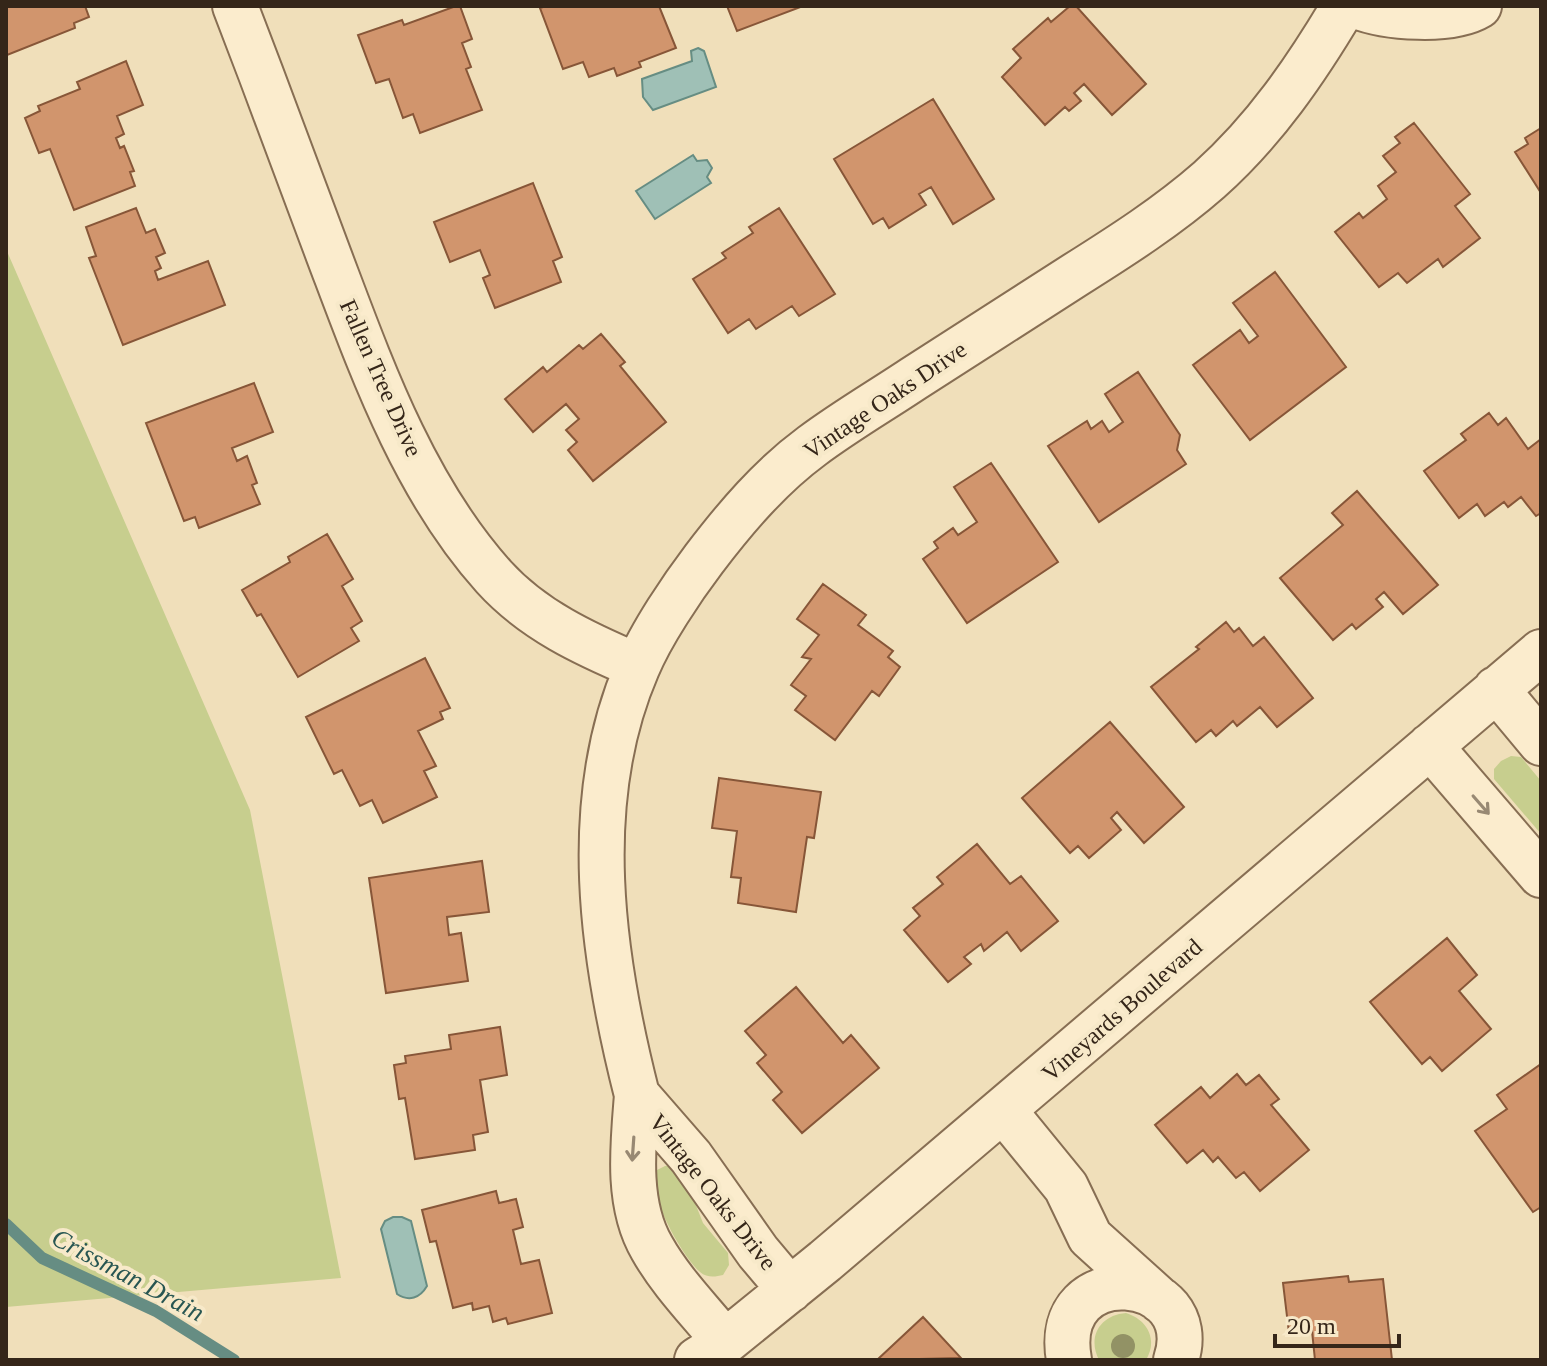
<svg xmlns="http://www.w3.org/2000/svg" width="1547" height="1366" font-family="Georgia,serif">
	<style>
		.green { fill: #c7ce8e }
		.water { fill: #9fc0b6; stroke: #668d83; stroke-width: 2 }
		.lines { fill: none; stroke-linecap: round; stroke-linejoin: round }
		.stream { stroke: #668d83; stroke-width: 12 }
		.building { fill: #d1956d; stroke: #875638; stroke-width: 2 }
		.minor-casing { stroke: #876e53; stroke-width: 48 }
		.minor { stroke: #fbeccd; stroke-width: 44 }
		.tree { fill: #929265 }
		.oneway { stroke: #988973 }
		.labels { text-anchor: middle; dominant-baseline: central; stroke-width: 8; stroke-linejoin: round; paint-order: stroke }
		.street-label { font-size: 24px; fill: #352619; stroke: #f7e9c9 }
		.water-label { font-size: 26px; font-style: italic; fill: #285652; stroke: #f7e9c9 }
	</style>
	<rect width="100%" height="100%" fill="#f0dfba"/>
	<path class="green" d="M6 249 250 810 341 1278 6 1307Z
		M1511 756 1521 757 1541 781V834L1494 779V769L1501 761Z
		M674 1165 682 1170 703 1223 728 1253 729 1265 723 1275C715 1277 707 1278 700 1272 682 1256 647 1194 655 1171L665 1166Z
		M1126 1313C1148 1320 1158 1340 1146 1360H1099C1087 1337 1100 1315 1126 1313Z"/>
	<path class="water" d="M698 48 704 51 716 87 653 110 643 97 642 79 692 61 691 51Z
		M693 155 697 161 707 160 712 168 707 177 711 183 655 219 636 191Z
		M393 1217H402L411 1221 427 1286C420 1298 409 1302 397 1294L381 1229 385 1221Z"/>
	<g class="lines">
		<path class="stream" d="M6 1224 42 1258 156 1311 234 1360"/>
	</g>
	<path class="building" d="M6 6H85L89 17 74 23 75 28 7 55Z
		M456 6H460L472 39 462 43 471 67 466 69 482 110 420 133 413 114 403 118 389 79 376 83 358 35 402 20 404 25Z
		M546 6H659L676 48 639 62 641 67 617 76 614 68 589 77 583 62 563 69 540 8Z
		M727 6H803L737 31Z
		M1070 6H1076L1146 84 1112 115 1084 84 1074 93 1081 101 1069 111 1065 107 1045 125 1002 77 1021 58 1013 49 1048 18 1051 22Z
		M126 61 143 105 117 116 124 134 116 138 120 148 124 146 134 171 130 172 135 186 74 210 50 149 39 153 25 118 40 111 38 106 80 89 77 82Z
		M933 99 994 199 953 224 931 187 919 194 926 205 889 228 883 218 873 224 834 159Z
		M1414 123 1470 194 1455 206 1480 238 1443 267 1438 259 1407 283 1398 273 1379 287 1335 232 1359 213 1363 218 1387 199 1378 186 1396 172 1383 156 1400 143 1395 137Z
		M1541 128V193L1515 152 1528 144 1525 138Z
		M533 183 562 257 553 261 561 282 495 308 483 278 490 275 480 250 450 262 434 222Z
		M136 208 146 233 155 229 165 253 156 257 161 268 155 271 158 280 208 261 225 305 123 345 89 258 96 256 86 227Z
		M779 208 835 294 799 316 792 306 756 329 749 319 728 333 693 279 726 258 722 253 753 233 749 227Z
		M1275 272 1346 367 1250 440 1193 365 1240 330 1249 343 1258 336 1233 303Z
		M601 334 625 362 620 366 666 422 593 481 568 450 577 442 566 430 579 419 566 404 533 432 505 399 543 367 547 372 579 345 583 349Z
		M1138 372 1180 435 1177 450 1186 464 1099 522 1048 446 1087 421 1091 429 1102 421 1109 432 1123 422 1105 394Z
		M254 383 273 432 232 448 237 461 247 456 257 483 252 485 260 504 199 528 195 517 184 521 146 423Z
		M1489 413 1498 425 1506 418 1528 449 1541 439V513L1536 516 1521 497 1508 507 1504 502 1485 516 1477 504 1459 518 1424 471 1466 440 1461 434Z
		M991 463 1058 562 967 623 923 559 938 548 934 542 953 528 958 535 977 522 954 487Z
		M1357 491 1438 585 1403 614 1384 592 1376 599 1383 607 1356 629 1352 624 1333 640 1280 578 1343 525 1332 513Z
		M327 534 353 579 342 586 362 621 351 628 359 641 298 677 261 614 257 616 242 590 290 562 288 557Z
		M823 584 866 615 858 625 893 651 888 657 900 667 879 696 872 691 835 740 795 710 806 696 791 685 811 659 802 657 819 635 797 619Z
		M1226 622 1234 632 1239 628 1253 646 1264 637 1313 698 1277 727 1260 707 1237 726 1233 721 1216 736 1211 730 1196 742 1151 687 1199 649 1196 647Z
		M425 658 450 708 440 712 443 719 418 731 436 766 424 771 437 797 383 823 372 800 360 806 342 770 334 774 306 717Z
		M1110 722 1184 807 1144 843 1117 812 1111 818 1121 830 1089 858 1078 846 1070 853 1022 798Z
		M719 778 821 792 814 838 807 837 796 912 738 903 741 878 731 877 737 831 712 828Z
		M977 844 1010 884 1021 876 1058 921 1021 951 1007 932 984 951 981 944 964 957 971 964 948 982 904 930 920 916 913 908 943 884 937 877Z
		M482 861 489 912 447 917 449 935 461 933 468 981 386 993 369 878Z
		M1447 938 1477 975 1459 991 1491 1029 1442 1071 1430 1057 1422 1064 1370 1002Z
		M796 987 843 1043 851 1035 879 1068 802 1133 773 1100 782 1092 757 1063 766 1055 745 1031Z
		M500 1027 507 1075 480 1080 488 1132 473 1135 475 1150 415 1159 405 1098 399 1099 394 1065 406 1063 405 1056 451 1049 449 1035Z
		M1541 1064V1207L1533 1212 1475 1131 1507 1109 1497 1095Z
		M1237 1074 1246 1085 1259 1075 1279 1099 1271 1105 1309 1150 1260 1191 1244 1172 1236 1178 1218 1157 1213 1162 1203 1150 1187 1163 1155 1125 1201 1087 1210 1098Z
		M496 1191 499 1203 516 1199 523 1227 513 1230 521 1264 539 1260 552 1313 508 1324 506 1318 493 1322 489 1306 473 1310 472 1303 453 1308 436 1241 430 1242 422 1210Z
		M1348 1276 1349 1282 1383 1279 1392 1360H1315L1312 1331 1289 1333 1283 1283Z
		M923 1317 961 1358 877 1360Z"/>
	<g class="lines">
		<g class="minor-casing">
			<path id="minor" d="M235 6C267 89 298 172 329 256 371 367 413 487 494 577 533 620 585 644 637 666
				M1356 6C1386 18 1451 23 1479 6
				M1496 689 1541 743
				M1430 746 1541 875
				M637 1095C602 958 579 802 637 668 651 634 682 588 704 559 736 517 770 477 812 446 844 422 880 401 913 379 967 344 1021 310 1075 275 1121 246 1168 216 1209 180 1265 130 1306 70 1344 6
				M1004 1111 1066 1187 1090 1237 1161 1301
				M725 1342C701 1312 671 1282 652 1248 626 1204 633 1144 637 1095L691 1157 758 1252 790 1290
				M697 1360 725 1342 825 1261 1541 652
				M1069 1360C1050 1255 1205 1272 1176 1360"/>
		</g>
		<use href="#minor" class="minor"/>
	</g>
	<circle class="tree" cx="1123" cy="1346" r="12"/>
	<defs><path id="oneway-shaft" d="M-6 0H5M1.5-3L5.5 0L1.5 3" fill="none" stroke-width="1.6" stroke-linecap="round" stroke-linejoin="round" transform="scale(2)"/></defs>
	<g class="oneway">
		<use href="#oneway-shaft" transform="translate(1481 805) rotate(49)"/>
		<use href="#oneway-shaft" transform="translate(633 1149) rotate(94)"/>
	</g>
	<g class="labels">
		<g class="street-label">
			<text transform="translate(381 378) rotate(66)">Fallen Tree Drive</text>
			<text transform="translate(885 400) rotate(-34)">Vintage Oaks Drive</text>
			<text transform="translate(1122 1010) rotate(-41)">Vineyards Boulevard</text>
			<text transform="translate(713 1192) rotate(52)">Vintage Oaks Drive</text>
		</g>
		<g class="water-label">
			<text transform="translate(128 1275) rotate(28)">Crissman Drain</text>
		</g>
	</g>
	<rect width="1547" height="1366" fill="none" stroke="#352619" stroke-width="16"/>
	<path d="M1275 1334v12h124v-12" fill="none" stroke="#352619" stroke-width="4"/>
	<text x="1287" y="1334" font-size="24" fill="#352619" stroke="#f7e9c9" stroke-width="6" paint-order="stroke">20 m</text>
</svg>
